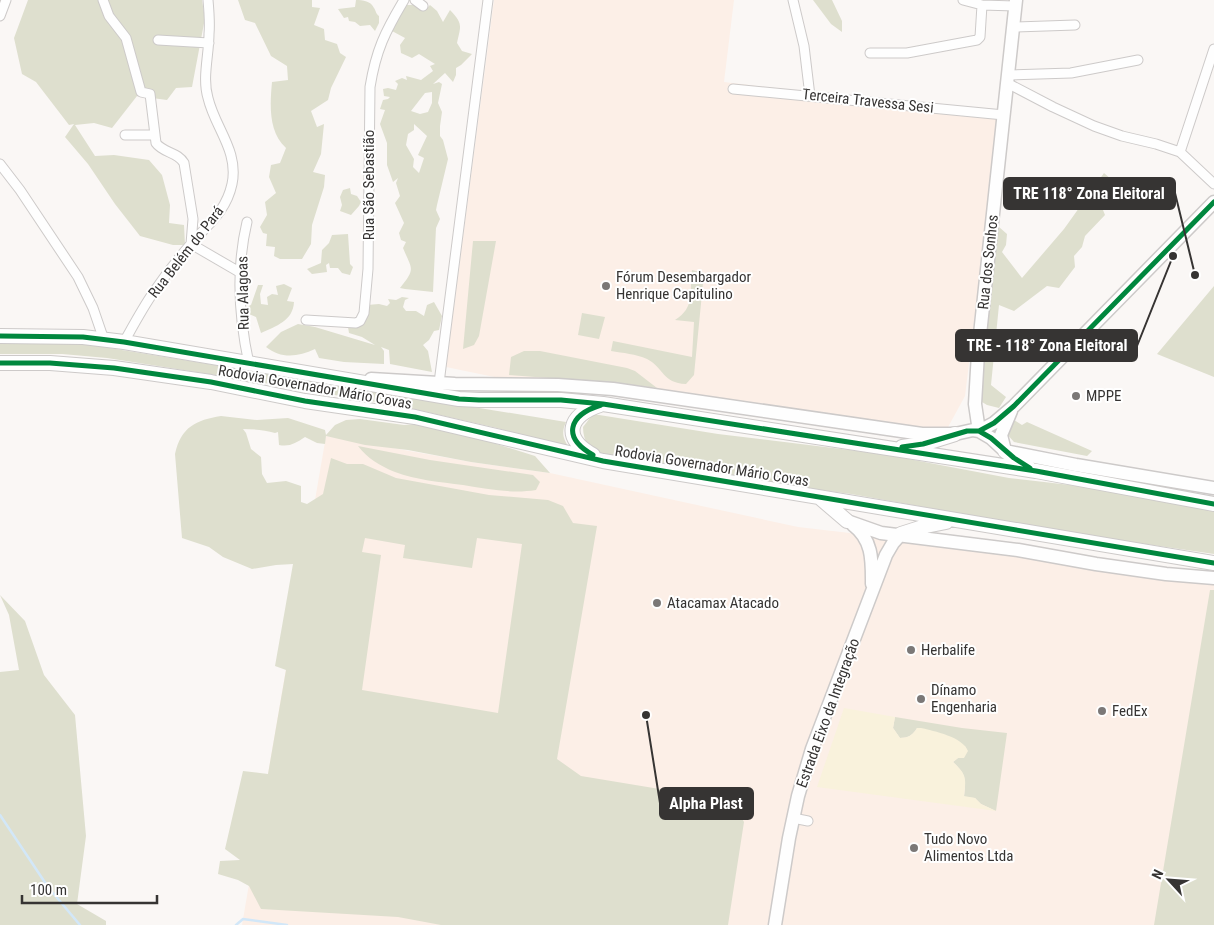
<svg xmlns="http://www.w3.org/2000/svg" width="1214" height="925" font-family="'Roboto Condensed',sans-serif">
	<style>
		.industrial { fill: #fcefe7 }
		.green { fill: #dedfce; fill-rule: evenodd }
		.sand { fill: #f9f2dc }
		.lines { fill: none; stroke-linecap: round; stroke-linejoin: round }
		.stream { stroke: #d2e7f8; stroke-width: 2.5 }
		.minor-casing { stroke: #cdcac9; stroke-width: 11 }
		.secondary-casing { stroke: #cdcac9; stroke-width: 15 }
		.trunk-casing { stroke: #cdcac9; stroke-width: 16 }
		.minor { stroke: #fefefe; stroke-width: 9 }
		.secondary { stroke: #fefefe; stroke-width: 12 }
		.trunk { stroke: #fefefe; stroke-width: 14 }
		.cycleway-casing { stroke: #fff; stroke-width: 8 }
		.cycleway { stroke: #00873e; stroke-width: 5 }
		.poi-dot { fill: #7b7877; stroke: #fff; stroke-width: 2 }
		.labels { text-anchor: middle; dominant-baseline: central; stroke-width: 4; stroke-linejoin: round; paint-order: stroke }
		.street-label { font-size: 15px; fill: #363433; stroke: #fff }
		.poi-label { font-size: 15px; fill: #363433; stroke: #fff; text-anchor: start }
		.leader { fill: none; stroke: #363433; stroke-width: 2 }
		.callout-dot { fill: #363433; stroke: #fff; stroke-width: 2 }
		.callout { fill: #363433; stroke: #363433; stroke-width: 2 }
		.callout-label { font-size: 16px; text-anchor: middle; font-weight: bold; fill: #fff }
	</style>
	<rect width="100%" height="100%" fill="#faf7f5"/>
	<path class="industrial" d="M494 0H734L724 82 997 114 988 206 965 396 947 429 942 430 504 379 446 367Z
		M326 436 471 462 550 473 798 527 1214 575V925H242Z"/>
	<path class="green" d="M28 0H202L205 18 192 87 176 88 167 100 137 96 112 128 94 123 75 125 95 156 114 155 149 160 162 175 170 205 169 223 184 225 185 245H173L140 236 115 204 88 164 65 137 74 124 69 125 36 82 22 74 14 38Z
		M238 0H312V7L320 8 314 25 324 29 325 40 337 44 340 53 346 57 331 88 328 100 311 111 317 127 324 124 321 154 313 172 325 175 324 187 312 225 311 244 302 259H280L274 256 275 247 266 246 267 234 263 233 260 227 267 215 265 202 276 193 269 177 271 165 280 163 286 148C268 132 270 104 272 82L288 80 287 66 271 56 255 23 245 20Z
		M356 0C363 0 371 1 374 8 376 11 376 14 379 16V23L375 31 370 25 360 26 355 22 349 21 348 17 344 18 338 9 355 7Z
		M813 0H832L842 21V32L831 24Z
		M407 5H414L424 11 430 5 437 11 443 22 450 10C463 24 461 25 457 43L462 51 472 54 461 65 456 68V75L453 82 445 73 433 84 439 82 442 84 438 103 442 112 440 126V136L443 140 448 159 437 205 436 210 440 219 436 228 433 292 405 289 400 288C416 268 412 270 403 248L406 242 401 240 399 233 404 223 395 203 400 196 396 183 398 178 393 182 387 165V143L380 124 385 110 380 109 383 100 388 99 390 97 384 96 383 89 388 88 396 90 398 84 395 81 402 78 407 80 406 76 421 80 433 71 430 66 435 64 419 54 412 58 401 53 400 45 405 38 392 31 393 25ZM432 92V103L428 112 420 114 411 111 425 93ZM414 124 427 136 418 155 424 158 419 173 413 167 414 159 406 145 408 134 414 130Z
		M1104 173 1112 180 1119 194 1103 210 1105 215 1085 236 1082 247 1074 256 1075 267 1059 288 1047 286 1014 311 999 305 991 385 1006 397 999 408 987 405 977 399 991 220 1007 234 1006 245 1002 252 1022 278 1064 229Z
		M350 188 351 194 357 196 361 202 359 206 351 215 340 211 342 205 340 197 343 190Z
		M348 234 350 264 353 267 350 275 342 273 338 268H330L329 263 326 265 327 272 312 274 307 269 321 263 322 250 329 243 332 235Z
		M473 241H496L479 336 474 345 463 349Z
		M692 270 704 273 694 375 686 384C662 383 664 368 647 359 636 354 623 353 611 351L613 341 692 357 694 322 675 320C696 307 689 291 692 270Z
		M284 284 292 288 287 301 294 302C293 321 276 326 261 333L256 317 249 314 248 306 251 305 258 285H263L260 294 261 304 268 305 267 297 272 294 278 295 276 286Z
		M1214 286V377L1157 354Z
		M402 297 409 298 405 300 403 307 406 311H416L424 316 427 305 434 302 442 316 439 330 434 331 429 340 423 345 428 351 432 372 390 364 389 350 381 347 384 351V364L344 362 319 358 315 349C298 357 281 359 266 347L281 332 298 324 315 327 375 345 362 337 349 333 348 327 357 324 368 316 367 305 379 304 387 306 390 303 388 299 396 300Z
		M582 313 605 317 599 339 578 335Z
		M42 342 91 345 566 422C561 433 563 439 570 449L497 428 405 407 247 380 107 358 62 354H0V343Z
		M524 351H540L627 368 635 371 657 388 626 384 509 375 511 357Z
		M593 414 718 434 882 454 1009 478 1139 493 1214 504V554L1070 533 851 494 798 487 604 455C590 451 583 442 583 427Z
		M221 416 257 420 288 418 325 430 326 435 335 425 346 420 360 419 404 425 430 423 535 456 550 473 471 462 408 450 365 445 326 436 325 444 317 443 305 437C296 443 290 447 279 445L278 432 275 433C265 430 253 429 243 429L246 433 251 449 261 457 262 474 267 483 286 481 301 486V502L307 504 323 494 331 458 347 464H363L396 478 489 495 548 500 563 506 573 523 597 526 557 759 581 776 732 801 744 822 728 925H441L398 917 261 909 249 886 238 880 218 874 220 861 240 860 225 849 243 771 268 774 286 670 275 666 293 564 276 565 252 569 223 557 209 547 182 538 175 454C181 427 196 420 221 416ZM365 538 405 545 403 558 472 568 477 538 522 544 498 713 362 690 381 555 362 552Z
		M1011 418 1022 425 1027 422 1092 451 1087 456 1014 442 1006 433Z
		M358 446 430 460 533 475 540 482 536 490C512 494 487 489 463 485 440 482 416 480 395 472 380 466 367 458 358 446Z
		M1210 590H1214V925H1154Z
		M0 595 25 621 44 675 75 715 86 836 77 904 106 921V925H0V672L19 670 9 615Z
		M895 717 962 728 1007 733 996 811 981 804 975 798 964 797C966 779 966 774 953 762L958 758 966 747 917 728C913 735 908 738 900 738L893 728Z"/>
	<path class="sand" d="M844 708 895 717 893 728 900 738C908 738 913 735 917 728H921C934 731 963 737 968 751L964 758H958L953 762C967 775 966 778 964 796L975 798 981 804 996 811 817 787Z"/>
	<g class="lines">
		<path class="stream" d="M0 815 48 887 80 925
			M236 925 243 919 287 925"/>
		<g class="minor-casing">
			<path id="minor" d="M103 0 109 16 126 38 141 92 150 94 156 143C163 153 178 152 184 163L193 219 191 244 241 273
				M415 0 423 6
				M793 0 804 46 810 96
				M963 0 982 5 1015 6
				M0 16 6 0
				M1013 27 1075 25
				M158 40 209 43
				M1214 49 1180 152 1214 184
				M870 53H907L977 40 980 37 982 5
				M1008 75 1071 73 1138 60
				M1007 83 1053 107 1094 126 1122 136 1156 144 1180 152
				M733 89 1004 115
				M125 135H154
				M0 164 20 190 78 277 93 308 104 340
				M247 222C236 268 239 318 249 364
				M306 320 356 323 360 321 364 313 368 269 370 87C376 50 385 32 404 0
				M124 342C133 326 142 309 153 293 164 277 177 260 190 245 207 225 226 212 232 184 239 151 215 128 208 98 202 78 209 55 209 34 210 23 209 11 208 0
				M439 383 488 0
				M793 818 808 821"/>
		</g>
		<g class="secondary-casing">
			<path id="secondary" d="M371 379 455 384 558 385 613 389 922 434H955L973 430 979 431 991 438 1005 451 1076 465 1214 488
				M979 431 975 404 978 353 1016 0
				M979 431 994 423 1014 406 1214 202
				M1005 451 1001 435 1011 411
				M847 521 881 533 1018 550 1096 564 1166 574 1214 578
				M853 525C873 540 872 561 872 584
				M775 925 789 838 798 796 812 749 886 555 893 543 901 534"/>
		</g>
		<g class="trunk-casing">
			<path id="trunk" d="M0 336 83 337 124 342 459 399 479 400H561L603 404 1036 471 1214 504
				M0 363H50L114 368 211 382 305 401 415 417 603 461 1214 563
				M902 447 923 444 955 434
				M1005 451 1029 468
				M593 455C561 437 569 415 600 405
				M819 497 847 521
				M901 534 926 526 946 522"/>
		</g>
		<use href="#minor" class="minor"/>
		<use href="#secondary" class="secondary"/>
		<use href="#trunk" class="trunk"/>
		<g class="cycleway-casing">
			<path id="cycleway" d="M0 336 83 337 124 342 459 399 479 400H561L603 404 1036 471 1214 504
				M0 363H50L114 368 211 382 305 401 415 417 603 461 1214 563
				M979 431 994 423 1014 406 1214 202
				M902 447 923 444 967 431H979L991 438 1014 458 1030 468
				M593 455C561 437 569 415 601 405"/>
		</g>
		<use href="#cycleway" class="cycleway"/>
	</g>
	<g class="poi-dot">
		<circle cx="606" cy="286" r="5"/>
		<circle cx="1076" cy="396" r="5"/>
		<circle cx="657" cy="603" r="5"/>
		<circle cx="911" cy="650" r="5"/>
		<circle cx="921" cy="699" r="5"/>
		<circle cx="1102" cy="711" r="5"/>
		<circle cx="914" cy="848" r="5"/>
	</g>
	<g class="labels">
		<g class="street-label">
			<text transform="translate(868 101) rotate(6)">Terceira Travessa Sesi</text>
			<text transform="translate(369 185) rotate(-90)">Rua São Sebastião</text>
			<text transform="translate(186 252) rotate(-52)">Rua Belém do Pará</text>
			<text transform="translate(988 262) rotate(-84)">Rua dos Sonhos</text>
			<text transform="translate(243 293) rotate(-91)">Rua Alagoas</text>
			<text transform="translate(315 387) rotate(10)">Rodovia Governador Mário Covas</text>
			<text transform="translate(712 466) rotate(9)">Rodovia Governador Mário Covas</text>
			<text transform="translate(828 713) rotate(-70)">Estrada Eixo da Integração</text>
		</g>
		<g class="poi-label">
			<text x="616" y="277">Fórum Desembargador<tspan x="616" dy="17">Henrique Capitulino</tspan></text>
			<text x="1086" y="396">MPPE</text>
			<text x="667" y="603">Atacamax Atacado</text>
			<text x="921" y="650">Herbalife</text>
			<text x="931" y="690">Dínamo<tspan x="931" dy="17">Engenharia</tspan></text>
			<text x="1112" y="711">FedEx</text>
			<text x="924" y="839">Tudo Novo<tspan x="924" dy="17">Alimentos Ltda</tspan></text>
		</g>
	</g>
	<path class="leader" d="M1195 275L1175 193M1173 256L1137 346M646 715L660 803"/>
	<g class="callout-dot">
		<circle cx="1195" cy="275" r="5"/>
		<circle cx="1173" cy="256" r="5"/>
		<circle cx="646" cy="715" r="5"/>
	</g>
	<g class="callout">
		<rect x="1004" y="178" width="171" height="31" rx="5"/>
		<rect x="956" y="330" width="181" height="31" rx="5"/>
		<rect x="660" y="788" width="93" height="31" rx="5"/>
	</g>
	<g class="callout-label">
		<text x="1089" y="199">TRE 118° Zona Eleitoral</text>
		<text x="1047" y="351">TRE - 118° Zona Eleitoral</text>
		<text x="706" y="809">Alpha Plast</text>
	</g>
	<g transform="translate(1169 880) rotate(296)" stroke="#ffffff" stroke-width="4" paint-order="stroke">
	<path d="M0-4L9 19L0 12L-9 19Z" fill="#363433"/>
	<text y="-8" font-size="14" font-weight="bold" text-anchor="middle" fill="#363433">N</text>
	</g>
	<path d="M22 895v8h135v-8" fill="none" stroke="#363433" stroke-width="2.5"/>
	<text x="30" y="895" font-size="15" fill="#363433" stroke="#ffffff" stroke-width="4" paint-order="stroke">100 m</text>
</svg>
